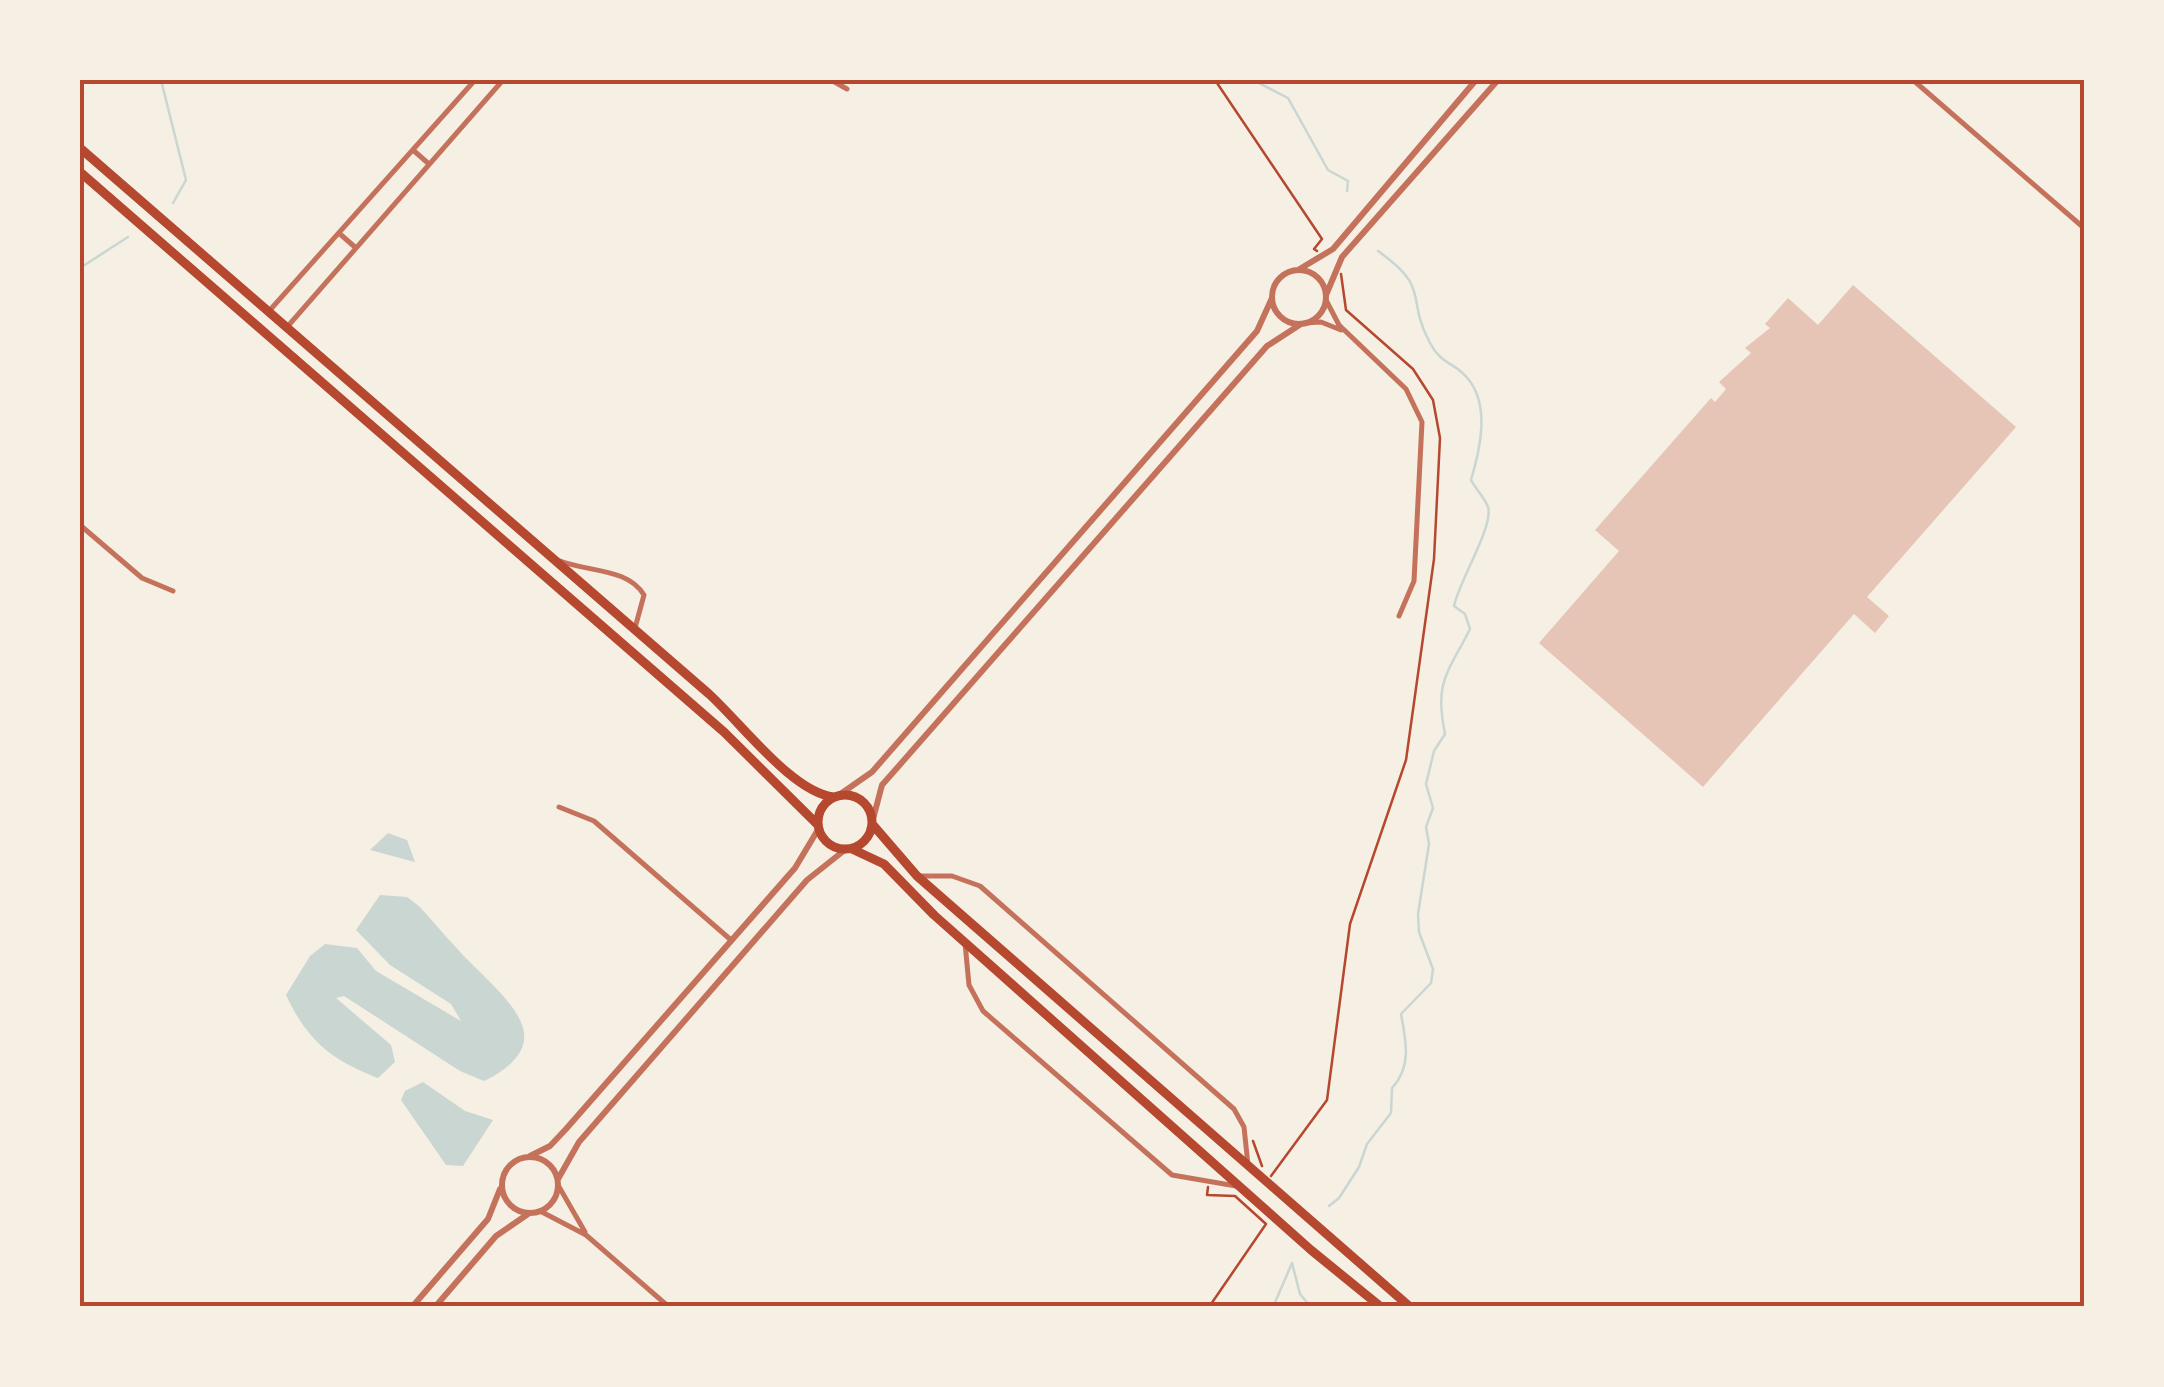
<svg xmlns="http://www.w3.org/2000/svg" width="2164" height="1387" font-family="'Open Sans',sans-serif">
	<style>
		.water { fill: #c9d6d2 }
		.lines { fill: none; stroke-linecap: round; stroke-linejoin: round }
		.stream { stroke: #c9d6d2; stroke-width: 2.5 }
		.building { fill: #e6c5b7 }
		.path { stroke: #b5482f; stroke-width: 2.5 }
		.minor { stroke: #c5725c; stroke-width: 5 }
		.tertiary { stroke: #c5725c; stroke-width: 6 }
		.primary { stroke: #b5482f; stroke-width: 9 }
		.neatline { fill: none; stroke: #b5482f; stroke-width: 4 }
	</style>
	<rect width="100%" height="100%" fill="#f6efe4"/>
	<path class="water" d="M388 833 407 840 415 862 370 850Z
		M380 895 407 897 420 907C439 928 457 950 478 970 517 1009 556 1045 484 1081L460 1071 344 996 336 998 391 1045 395 1062 378 1078C331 1060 307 1040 286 995L310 956 325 944 357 948 376 971 461 1021 451 1004 390 965 356 930Z
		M423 1082 465 1111 493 1120 463 1166 446 1165 401 1100 405 1091Z"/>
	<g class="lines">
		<path class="stream" d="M161 80 186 180 173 203
			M1253 80 1288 98 1328 170 1348 181 1347 191
			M80 268 128 237
			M1329 1206 1339 1198 1359 1167 1367 1144 1391 1113 1392 1088C1412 1067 1406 1040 1401 1014L1431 983 1433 969 1419 932 1418 914 1429 844 1426 827 1433 808 1426 784 1434 751 1445 734C1434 681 1448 673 1470 629L1465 614 1454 606C1459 581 1494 526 1488 507 1485 498 1475 488 1471 480 1480 450 1490 407 1469 380 1457 363 1441 365 1430 343 1405 297 1432 289 1378 251
			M1292 1263 1300 1294 1311 1307
			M1273 1307 1292 1263"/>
	</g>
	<path class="building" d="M1853 285 2016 427 1867 597 1889 616 1875 633 1854 614 1703 787 1539 643 1619 551 1595 530 1711 398 1715 402 1726 389 1719 382 1751 353 1745 348 1770 328 1765 324 1788 298 1818 325Z"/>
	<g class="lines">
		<path class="path" d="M1215 80 1322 239 1314 249 1317 251
			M1253 1141 1262 1166
			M1271 1176 1327 1100 1350 924 1406 760 1434 559 1440 438 1433 400 1413 369 1346 310 1341 274
			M1208 1187 1207 1195 1235 1196 1266 1224 1209 1307"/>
		<path class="minor" d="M831 80 847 89
			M1913 80 2084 228
			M413 150 429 164
			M340 234 356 248
			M1326 300 1339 325 1406 389 1422 422 1414 581 1399 616
			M270 310 475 80
			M1304 323 1321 322 1341 330
			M288 326 503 80
			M80 525 142 578 173 591
			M560 561C588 572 628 568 644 595L635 628
			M559 807 594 821 731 940
			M920 876H952L980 886 1234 1109 1244 1127 1248 1165
			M965 943 969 985 983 1011 1172 1175 1236 1186
			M558 1185 585 1232
			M540 1211 586 1235 669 1307"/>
		<path class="tertiary" d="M1298 270 1333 249 1476 80
			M1272 297a27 27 0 1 1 54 0a27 27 0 1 1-54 0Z
			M1326 295 1342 257 1498 80
			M839 795 872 772 1257 331 1272 298
			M873 819 882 785 897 768 1267 346 1301 324
			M530 1156 550 1146 566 1129 795 868 819 828
			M502 1185a28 28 0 1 1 56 0a28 28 0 1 1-56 0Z
			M558 1179 579 1142 807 880 846 849
			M412 1307 488 1219 500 1189
			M435 1307 496 1236 528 1214"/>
		<path class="primary" d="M80 148 709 694C742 724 793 793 834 797
			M80 172 724 732 818 825
			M818 822a27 27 0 1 1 54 0a27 27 0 1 1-54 0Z
			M873 825 917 876 1410 1307
			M852 849 884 864 934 915 1311 1250 1381 1307"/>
	</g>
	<rect width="2164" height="1387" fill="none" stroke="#f6efe4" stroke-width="165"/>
	<rect x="82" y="82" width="2000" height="1222" class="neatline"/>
</svg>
